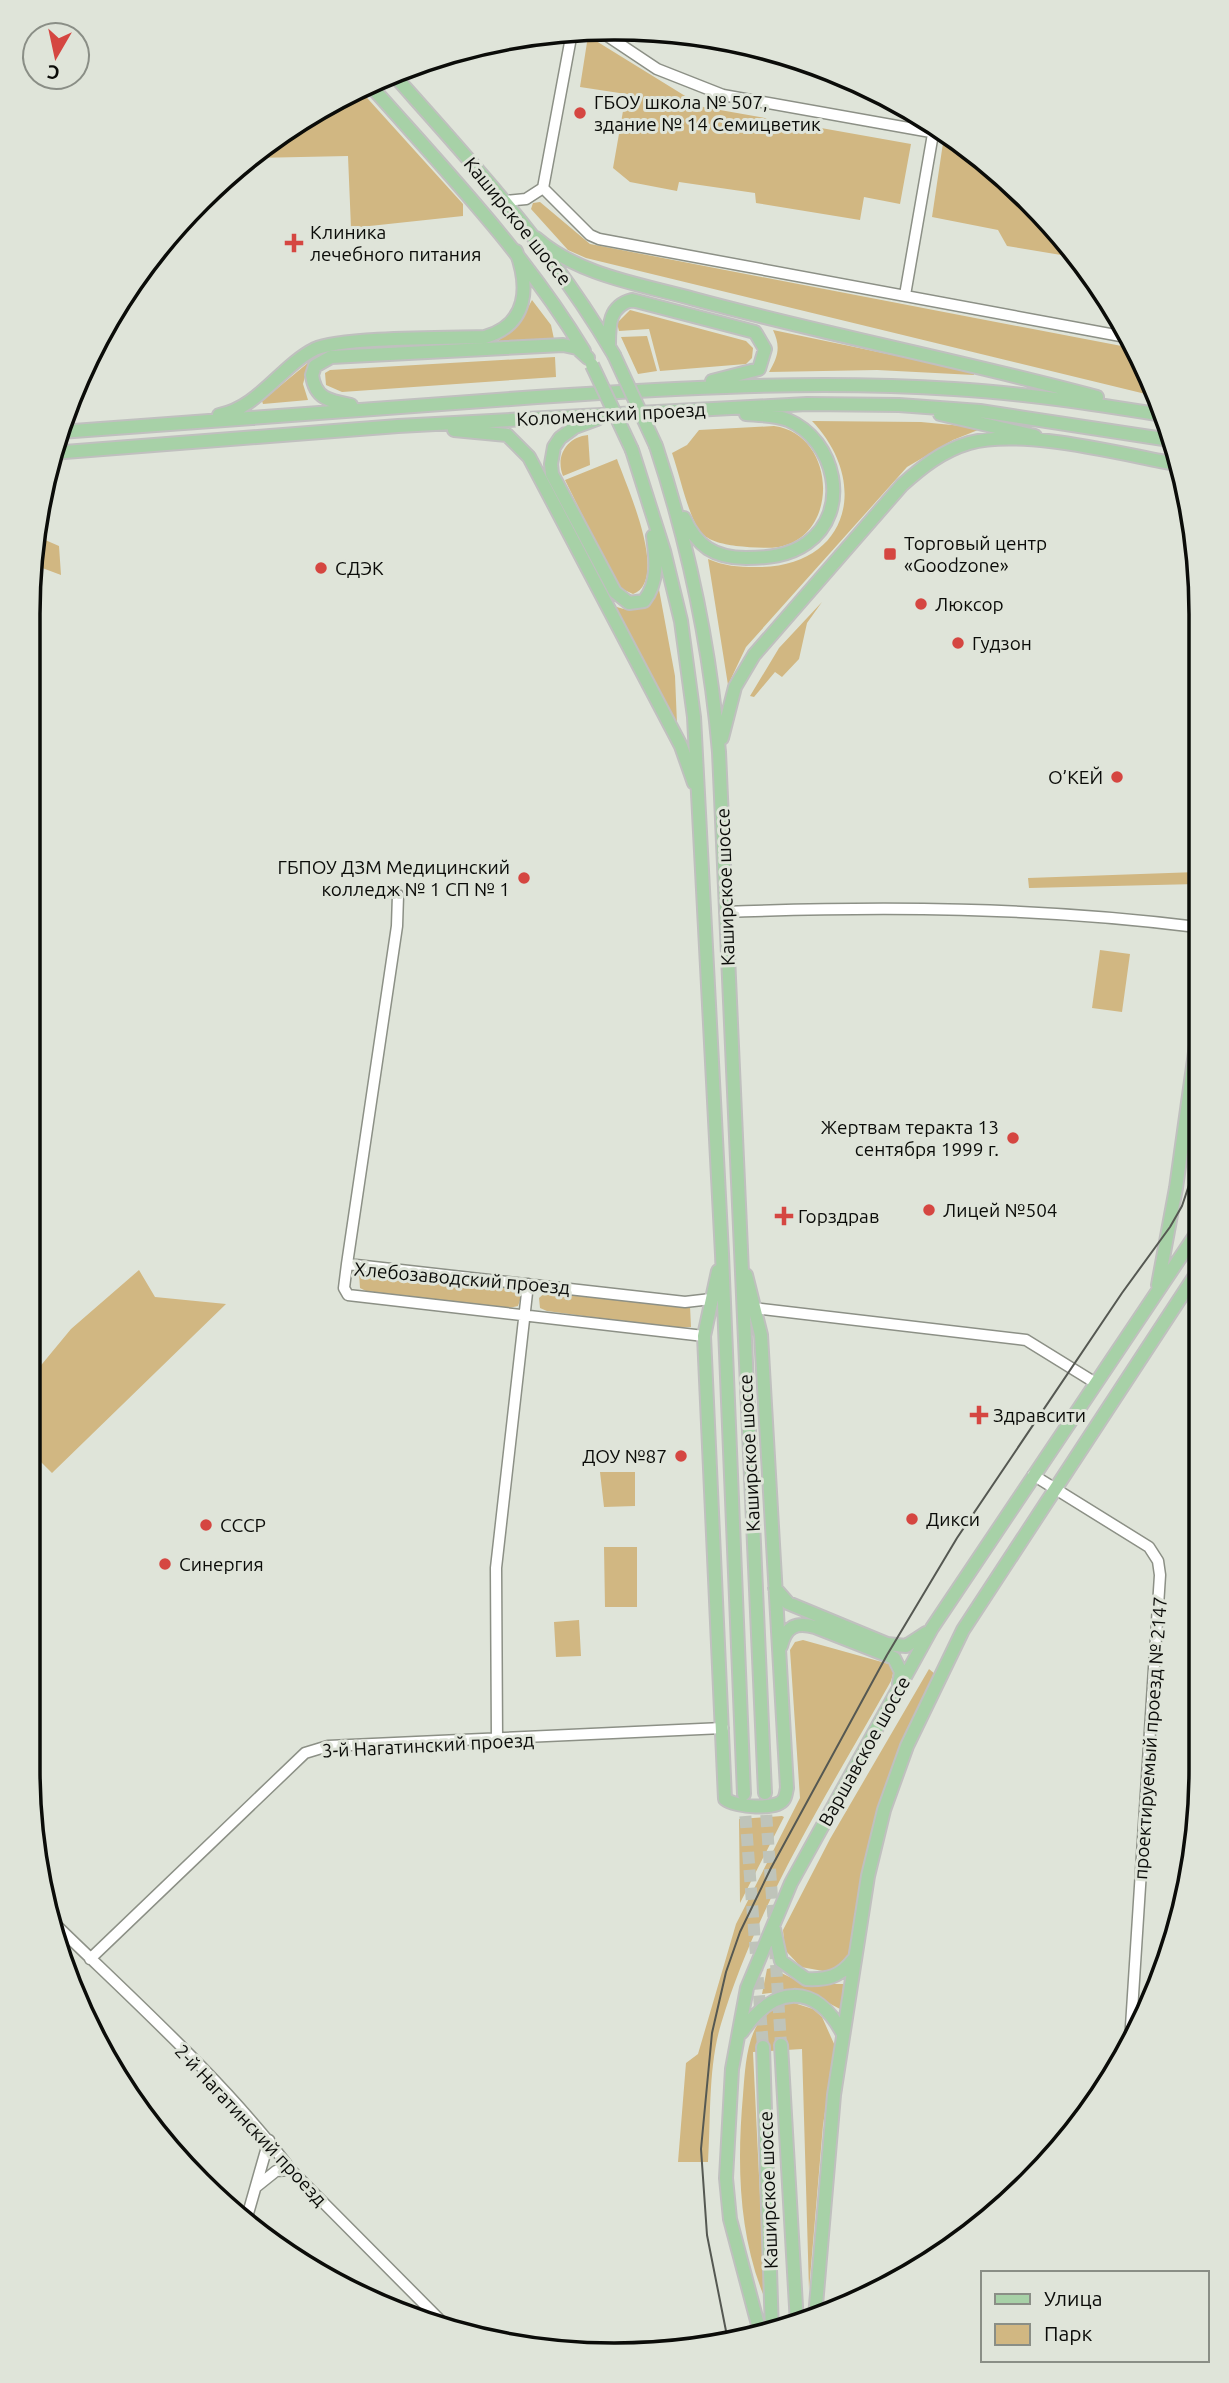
<svg xmlns="http://www.w3.org/2000/svg" width="1229" height="2383" font-family="Ubuntu,sans-serif">
	<style>
		.green { fill: #d1b782 }
		.lines { fill: none; stroke-linecap: round; stroke-linejoin: round }
		.major-tunnel { stroke: #bfc4ba; stroke-width: 12; stroke-dasharray: 12 6; stroke-linecap: butt }
		.minor-casing { stroke: #8c9086; stroke-width: 13 }
		.major-casing { stroke: #c0c0bf; stroke-width: 16 }
		.minor { stroke: #fff; stroke-width: 10 }
		.major { stroke: #a7d1a7; stroke-width: 12 }
		.tram { stroke: #555852; stroke-width: 2 }
		.major-bridge-casing { stroke: #c0c0bf; stroke-width: 16; stroke-linecap: butt }
		.major-bridge { stroke: #a7d1a7; stroke-width: 12 }
		.poi-dot { fill: #d54641; stroke: #dfe4d9; stroke-width: 2.5 }
		.labels { text-anchor: middle; dominant-baseline: central; stroke-width: 6; stroke-linejoin: round; paint-order: stroke }
		.poi-label { font-size: 19px; fill: #0b0c09; stroke: #dfe4d9; text-anchor: start }
		.street-label { font-size: 19px; fill: #0b0c09; stroke: #dfe4d9 }
		.rim { fill: none; stroke: #0b0c09; stroke-width: 3.5 }
	</style>
	<rect width="100%" height="100%" fill="#dfe4d9"/>
	<path class="green" d="M588 36 703 107 911 144 900 204 864 197 860 220 756 203 755 193 679 182 677 191 630 182 613 168 626 94 580 87Z
		M359 89 463 204V216L351 228 348 156 249 158 322 106Z
		M943 143C999 154 1038 213 1075 253L1073 257 1007 246 998 230 932 217Z
		M540 202 590 244 1132 348 1158 397 586 258 568 250 531 209 533 203Z
		M532 300 551 325 554 339 497 342 522 319Z
		M630 310 746 341 753 348 752 358 746 364 660 371 649 329 619 331 617 323Z
		M773 330 974 372V375L877 370 769 372C778 357 781 347 773 330Z
		M647 336 657 371 638 374 621 337Z
		M555 357 556 377 342 392 326 385 325 373 330 370Z
		M309 362 303 384 308 400 263 404 262 401Z
		M812 421 921 422 983 428 953 440 907 467 746 647 728 685 708 559C724 566 738 567 755 567 847 569 872 484 812 421Z
		M774 426C836 434 841 535 779 547 765 549 749 547 736 546 723 544 706 541 698 529 686 507 680 476 672 453L687 445 699 430Z
		M588 435 590 465 563 476C555 456 567 437 588 435Z
		M617 459C626 485 670 580 633 594L618 587 565 480Z
		M36 536 59 546 61 575 37 566 33 554Z
		M658 584 675 676 677 724 614 606C641 616 645 607 658 584Z
		M822 602 807 623 799 659 782 677 775 672 754 697 750 696 779 648Z
		M1197 872V884L1029 888 1028 878Z
		M1100 950 1130 954 1122 1012 1092 1008Z
		M139 1270 155 1297 226 1304 52 1473 38 1459 28 1467V1381L71 1329Z
		M369 1270 516 1287 521 1297 518 1306 509 1308 366 1291 360 1288 359 1273Z
		M548 1290 690 1306 691 1327 673 1328 547 1311 540 1308 539 1298Z
		M600 1472H635V1506L604 1507Z
		M604 1547H637V1607H605Z
		M579 1620 581 1656 556 1657 554 1622Z
		M803 1640 889 1664 894 1670 891 1681C830 1790 757 1903 721 2024 708 2067 711 2118 708 2162H678L686 2063 698 2054 736 1924 800 1798 790 1650 795 1642Z
		M929 1669 935 1674 900 1753 860 1896 850 1954 834 1969 823 1971 801 1967 785 1950 783 1930 830 1839Z
		M782 1816 784 1817 740 1903 739 1819Z
		M771 1968 804 1984H843L842 2007 840 2009 802 1989 762 1994 767 1969Z
		M794 2003 813 2009 822 2017 835 2046 823 2125 809 2290 802 2049 753 2052 765 2299C738 2234 737 2163 743 2095 746 2059 747 2005 794 2003Z"/>
	<g class="lines">
		<path class="major-tunnel" d="M765 1797 774 1926
			M744 1798 763 2047
			M775 1947 781 2045"/>
		<g class="minor-casing">
			<path id="minor" d="M600 31 657 69 723 95 942 134
				M543 188 590 235 599 239 1126 337
				M506 201 526 199 543 188 572 32
				M905 295 934 128
				M398 895 397 926 347 1264 344 1288 348 1295 704 1336
				M725 912C884 906 1039 907 1197 927
				M347 1264 685 1302 711 1299
				M753 1308 1026 1340 1094 1382
				M1033 1475 1149 1547 1158 1561 1160 1575 1130 2042
				M497 1740 496 1568 528 1284
				M54 1923C132 1999 226 2083 291 2170L448 2328
				M90 1959 305 1753 328 1746 723 1728
				M256 2187 276 2171 291 2170
				M247 2217 269 2140
				M604 2349 718 2343"/>
		</g>
		<g class="major-casing">
			<path id="major" d="M393 74C473 164 553 250 614 355
				M370 85C446 171 524 252 584 351
				M536 238C580 276 640 284 694 299 827 335 963 361 1097 397
				M609 344C609 325 609 306 632 300L755 332 765 349 759 369 712 381
				M351 405C330 401 315 399 312 375L315 366 331 357 563 345 577 348 588 358
				M940 414 1035 436
				M219 415C258 408 281 366 315 349 340 337 451 338 485 337 529 324 529 286 516 251
				M597 419 575 427 560 438 554 447 551 464 552 474 615 592 629 603 644 601C659 582 656 558 653 536
				M454 430 507 435 529 457 681 746 694 783
				M60 432C219 420 378 408 537 397 676 388 815 380 954 389 1024 393 1094 404 1163 415
				M656 446C689 546 710 647 719 752L765 1793
				M632 450 664 551 681 621 694 717 722 1254 744 1794
				M52 453 398 426 807 404 899 405 980 411 1170 440
				M684 518C697 546 714 558 746 558 767 558 789 556 807 543 852 511 835 440 788 420 775 415 759 415 746 414
				M722 738 735 687 754 655 902 485C922 467 942 451 969 443 1023 428 1120 454 1176 464
				M718 1271 704 1336 725 1799C735 1807 777 1811 784 1799 786 1796 786 1792 787 1788L761 1335 746 1275
				M1158 1285 1176 1188 1197 1038
				M775 1588 788 1603 887 1644 906 1646 926 1633
				M781 1646C786 1626 796 1622 815 1627L894 1658 901 1672 899 1684
				M774 1929 781 1961 806 1979C827 1980 840 1977 853 1960
				M742 2032C773 1986 815 1981 843 2034
				M781 2045 797 2324
				M763 2047 772 2333
				M815 2317 834 2095 868 1876 884 1810 907 1746 963 1630 1198 1271
				M761 2336 730 2219 726 2178 732 2069 747 1988 791 1883 932 1628 1198 1231"/>
		</g>
		<use href="#minor" class="minor"/>
		<use href="#major" class="major"/>
		<path class="tram" d="M728 2341 707 2235 701 2149 712 2033 726 1972 740 1932 771 1868 887 1655 957 1538 1122 1293 1170 1227 1182 1206 1198 1158"/>
		<g class="major-bridge-casing">
			<path id="major-bridge" d="M614 355 656 446
				M592 365 632 450"/>
		</g>
		<use href="#major-bridge" class="major-bridge"/>
	</g>
	<g class="poi-dot">
		<circle cx="580" cy="113" r="7"/>
		<path d="M290.5 232.5h7v7h7v7h-7v7h-7v-7h-7v-7h7z"/>
		<rect x="883" y="547" width="14" height="14" rx="3.5"/>
		<circle cx="321" cy="568" r="7"/>
		<circle cx="921" cy="604" r="7"/>
		<circle cx="958" cy="643" r="7"/>
		<circle cx="1117" cy="777" r="7"/>
		<circle cx="524" cy="878" r="7"/>
		<circle cx="1013" cy="1138" r="7"/>
		<circle cx="929" cy="1210" r="7"/>
		<path d="M780.5 1205.5h7v7h7v7h-7v7h-7v-7h-7v-7h7z"/>
		<path d="M975.5 1404.5h7v7h7v7h-7v7h-7v-7h-7v-7h7z"/>
		<circle cx="681" cy="1456" r="7"/>
		<circle cx="912" cy="1519" r="7"/>
		<circle cx="206" cy="1525" r="7"/>
		<circle cx="165" cy="1564" r="7"/>
	</g>
	<g class="labels">
		<g class="poi-label">
			<text x="594" y="102">ГБОУ школа № 507,<tspan x="594" dy="22">здание № 14 Семицветик</tspan></text>
			<text x="310" y="232">Клиника<tspan x="310" dy="22">лечебного питания</tspan></text>
			<text x="904" y="543">Торговый центр<tspan x="904" dy="22">«Goodzone»</tspan></text>
			<text x="335" y="568">СДЭК</text>
			<text x="935" y="604">Люксор</text>
			<text x="972" y="643">Гудзон</text>
			<text x="1103" y="777" text-anchor="end">О’КЕЙ</text>
			<text x="510" y="867" text-anchor="end">ГБПОУ ДЗМ Медицинский<tspan x="510" dy="22">колледж № 1 СП № 1</tspan></text>
			<text x="999" y="1127" text-anchor="end">Жертвам теракта 13<tspan x="999" dy="22">сентября 1999 г.</tspan></text>
			<text x="943" y="1210">Лицей №504</text>
			<text x="798" y="1216">Горздрав</text>
			<text x="993" y="1415">Здравсити</text>
			<text x="667" y="1456" text-anchor="end">ДОУ №87</text>
			<text x="926" y="1519">Дикси</text>
			<text x="220" y="1525">СССР</text>
			<text x="179" y="1564">Синергия</text>
		</g>
		<g class="street-label">
			<text transform="translate(518 221) rotate(51)">Каширское шоссе</text>
			<text transform="translate(611 414) rotate(-3)">Коломенский проезд</text>
			<text transform="translate(725 887) rotate(-92)">Каширское шоссе</text>
			<text transform="translate(462 1278) rotate(5)">Хлебозаводский проезд</text>
			<text transform="translate(749 1453) rotate(-93)">Каширское шоссе</text>
			<text transform="translate(1150 1738) rotate(-86)">проектируемый проезд № 2147</text>
			<text transform="translate(428 1745) rotate(-3)">3-й Нагатинский проезд</text>
			<text transform="translate(864 1751) rotate(-61)">Варшавское шоссе</text>
			<text transform="translate(251 2125) rotate(47)">2-й Нагатинский проезд</text>
			<text transform="translate(768 2190) rotate(-92)">Каширское шоссе</text>
		</g>
	</g>
	<path d="M0 0H1229V2383H0ZM614 40H615A574 574 0 0 1 1189 614V1769A574 574 0 0 1 615 2343H614A574 574 0 0 1 40 1769V614A574 574 0 0 1 614 40Z" fill="#dfe4d9" fill-rule="evenodd"/>
	<path class="rim" d="M614 40H615A574 574 0 0 1 1189 614V1769A574 574 0 0 1 615 2343H614A574 574 0 0 1 40 1769V614A574 574 0 0 1 614 40Z"/>
	<rect x="981" y="2271" width="228" height="91" fill="#dfe4d9" stroke="#8a8e86" stroke-width="2"/>
	<rect x="995" y="2294" width="35" height="10" fill="#a7d1a7" stroke="#8a8e86" stroke-width="2"/>
	<text x="1044" y="2306" font-size="21" fill="#0b0c09">Улица</text>
	<rect x="995" y="2324" width="35" height="21" fill="#d1b782" stroke="#8a8e86" stroke-width="2"/>
	<text x="1044" y="2341" font-size="21" fill="#0b0c09">Парк</text>
	<g transform="translate(56 56) rotate(189)"><circle r="33" fill="#dfe4d9" stroke="#8a8e86" stroke-width="2"/>
	<path d="M0-5L12 26L0 18L-12 26Z" fill="#d54641"/>
	<text y="-10" font-size="19" font-weight="bold" text-anchor="middle" fill="#0b0c09">С</text>
	</g>
</svg>
